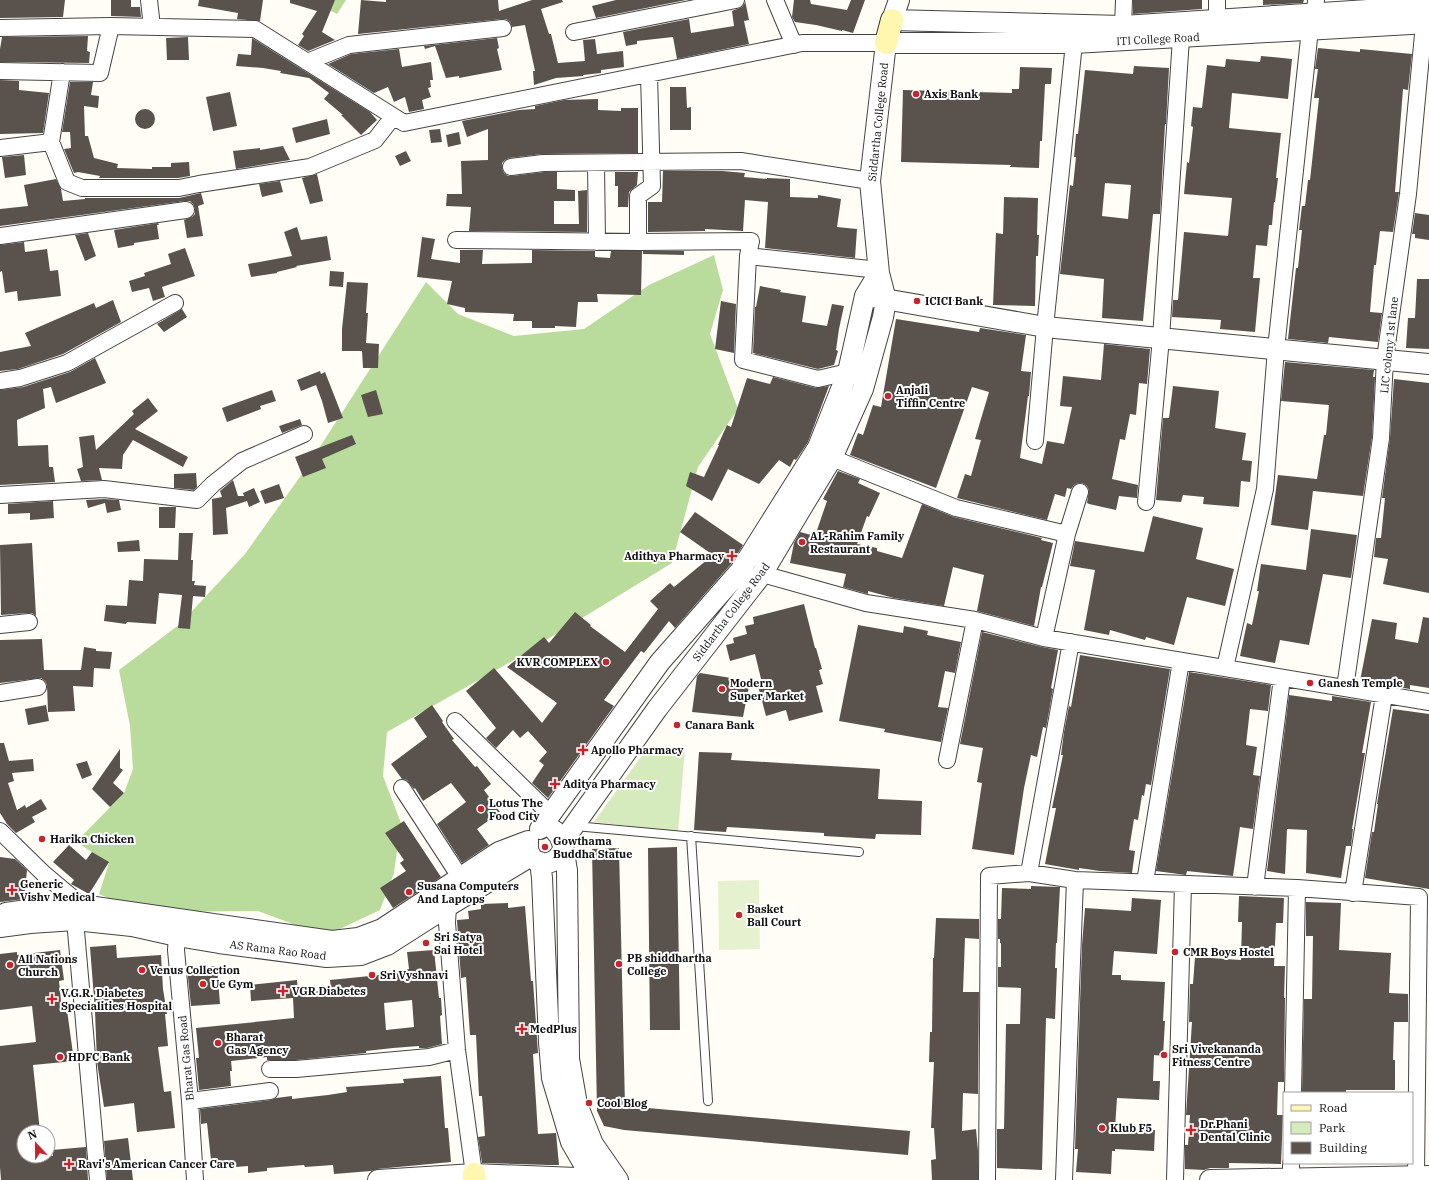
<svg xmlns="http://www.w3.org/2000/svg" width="1429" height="1180" font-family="'IBM Plex Serif',serif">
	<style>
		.green { fill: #d5ebbd }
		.forest { fill: #b9dc9c }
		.pitch { fill: #e6f2cf }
		.building { fill: #5a524d; fill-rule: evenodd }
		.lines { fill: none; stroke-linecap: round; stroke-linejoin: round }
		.service-casing { stroke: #444; stroke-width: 10 }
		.minor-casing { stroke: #444; stroke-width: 18 }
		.tertiary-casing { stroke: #444; stroke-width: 22 }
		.secondary-casing { stroke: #333; stroke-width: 24 }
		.service { stroke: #fff; stroke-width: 8 }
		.minor { stroke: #fff; stroke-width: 16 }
		.tertiary { stroke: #fff; stroke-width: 20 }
		.secondary { stroke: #fff6b0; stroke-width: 22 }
		.poi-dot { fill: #c4262e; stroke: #fff; stroke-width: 1.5 }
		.labels { text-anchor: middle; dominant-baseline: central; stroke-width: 4; stroke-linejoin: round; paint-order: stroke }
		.street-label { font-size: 11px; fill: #111; stroke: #fff }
		.poi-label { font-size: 11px; font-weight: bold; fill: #111; stroke: #fff; text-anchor: start }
	</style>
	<rect width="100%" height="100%" fill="#fffdf5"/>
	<path class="green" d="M651 748 685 749 678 832 594 822 640 758Z"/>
	<path class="forest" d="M322 0H346L337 14 322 6Z
		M714 255 723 290 710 334 738 409 698 467 672 563 512 661 387 732 383 776 401 823 394 873 380 910 325 936 258 911 139 912 99 894 109 863 76 842 124 793 133 769 130 726 119 670 180 624 245 554 307 467 426 282 458 314 514 336 584 329 649 285Z"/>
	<path class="pitch" d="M759 880 760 949 719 950 718 881Z"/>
	<path class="building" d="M0 0H65L63 17 0 18Z
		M111 0H131V7H140L141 17 111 16Z
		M199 0H263L260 21 237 19 238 13 198 6Z
		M290 0H335L322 32 335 40 308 51 298 45 304 36 302 34 317 11 290 3Z
		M361 0 386 2V0H498L499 11 532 0H562L563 2 541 9 549 34H551L558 63 585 61 583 40 595 39 597 54 623 51 624 67 601 70V73L583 75V76L556 78 534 85 533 71H535L525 25 512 27 510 22 506 19H502L358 34Z
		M616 0H686L596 18 592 6Z
		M745 0 749 20 744 21 749 44 677 59 673 37 637 41V44L626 46 623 32 689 19 691 33 734 26 732 11 742 7 745 3Z
		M794 0H810L811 4 847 10 851 0H865L853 33 842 30V31L816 25 795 22 792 17Z
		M1133 0H1202V9L1133 14Z
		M1263 0H1304L1303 3 1263 5Z
		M88 36 87 51 90 52 89 63 0 62V49L2 37Z
		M188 37 189 60H167L166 38Z
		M252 38 370 112 377 120 361 135 341 115H343L324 99 329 93 309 78 280 73 281 71 263 68 236 66 238 54 251 55Z
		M497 38 499 48 497 49 502 70 459 78V76L446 78 435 46 425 49 424 46Z
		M1318 48 1360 52V49L1412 54 1408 90 1403 89 1395 192H1399L1393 232 1380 231 1376 265H1374L1370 312 1382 313 1378 342 1329 337 1328 343 1288 339 1296 268H1298L1302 230H1299L1302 206H1305L1308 180H1310L1319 98H1314L1318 69H1315Z
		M399 49 402 67 431 62 433 80H430L431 87 428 88 431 97 422 100 424 109 409 112 405 97 394 102 388 87 374 93 328 64 351 54Z
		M1261 56 1292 59 1288 99 1232 93 1229 128 1281 133 1276 178H1278L1275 202H1274L1272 225H1269L1267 246 1256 245 1253 278H1260L1255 332 1220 329 1221 320 1172 317 1173 300H1178L1184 232 1228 236 1232 198 1184 194 1187 162 1189 163 1193 127 1191 126 1193 107 1202 108 1207 65 1225 67 1226 59 1260 62Z
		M1134 66 1169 68 1166 124H1165L1160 214H1153L1143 321 1102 318 1104 279 1060 274 1070 185 1073 186 1076 157H1074L1076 134H1078L1085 70 1133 74ZM1105 183 1131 185 1128 219 1102 216Z
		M1020 67 1052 68 1051 84H1045L1042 141H1040L1039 168 1010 167 1011 165 901 162 903 90 1012 93V89H1019Z
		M0 80 19 81V90L49 93 43 133 0 134Z
		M70 82H93L91 95 99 96 98 108 84 106 85 136H88L94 158 118 164 117 168 152 169V167H171V163L189 162 190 176 178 178H99L100 176 78 172 74 173 64 149 71 148 70 132H62Z
		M670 87H686L687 108 691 107V130H670Z
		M230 92 237 126 213 131 206 97Z
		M598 99V110L621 111V108H638V153L542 154 509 158 505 160 502 163V168L504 173 508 176H512L544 172H557V189L575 190V201H554V224H579L578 191 587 190V232L469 231 471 207 446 206 447 194H462L461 161 488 160V129L467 137 462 121 519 110 535 109V106L564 100Z
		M135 119a10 10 0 1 1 20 0a10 10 0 1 1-20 0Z
		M327 119 330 134 296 143 292 128Z
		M440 129 442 142 431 143 429 130Z
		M459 132 461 144 448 147 446 135Z
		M283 146 290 160 236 169 233 151 260 148V150Z
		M406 151 411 161 400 166 395 156Z
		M24 155 26 175 5 178 2 157Z
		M663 171H722L745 173 744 177 767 179V178L790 179V197L818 198V195L841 199 837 227 857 229 855 258 765 248 768 202 745 200 743 231 705 229V231L648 232V202H662Z
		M615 172H638L637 185 629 192 628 207H618V186H615Z
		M317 174 323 201 310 204 302 178Z
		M56 179 61 189 63 201 85 199V198H179L201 193 204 204 198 206 203 236 187 238 184 220 192 217 195 214V209L193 204 190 201H185L0 226V209L28 206 24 185Z
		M280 181 283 192 262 197 259 184Z
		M1004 197 1038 198 1037 235H1039L1038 256H1036L1035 306 993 305 996 233 1003 234Z
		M1415 213 1429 215V240L1415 238V234H1412Z
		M158 223 159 225H157L159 239 134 243V245L118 248 114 230Z
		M297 227 301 240 327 236 331 260 296 266 297 267 277 272V273L251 277 248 264 292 256 284 232Z
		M88 233 96 256 85 261 75 235Z
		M422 237 435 239 431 259 460 263V250H483L482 264 532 263V250L595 251V257L610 258 611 251H642L641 295 597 294 598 302H578L576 327 555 326V328H532V321H513L514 314 465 312V308L447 304 452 281 417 277Z
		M24 242 25 252 47 249 50 271 58 270 61 296 18 301 17 291 5 293 2 271 0 272V245Z
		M185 248 195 276 162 287 165 297 153 301 149 288 132 292 129 281 145 276 144 273 171 264 168 254Z
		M643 251H684V255L643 254Z
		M330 271 344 272 343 287 329 286Z
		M1417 279H1429V349L1406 348 1408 318H1415Z
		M347 282 368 283 366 313H368L366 343 379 344 378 368H363L362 351H342V329Z
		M760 286 781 290 780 292 806 296 802 322 827 326 832 304 844 306 839 329 836 350 838 351 834 365 818 369 753 353 755 307H756Z
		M113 300 121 322 63 354 18 369 0 371V352L31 346 25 333 94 303 96 308Z
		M721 301 736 304 734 353 715 349Z
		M182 309 187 317 164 332 157 324Z
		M896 319 979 332 980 328 1026 335 1021 371 1031 372 1029 396H1028L1020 458 1042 464 1047 441 1064 444 1072 407 1060 406 1063 376 1101 380 1104 344 1150 349 1147 384 1139 383 1136 415 1130 414 1125 440 1120 439 1112 479 1138 485 1137 498 1119 496 1116 510 1089 504 1087 503 1089 490 1087 486 1082 483H1078L1074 485 1071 489 1067 488 1065 497 1055 494 1047 520 957 498 965 474 971 476 981 440 975 439 989 392 972 387 936 488 850 455 858 433 863 435 873 405 881 407Z
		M95 358 106 383 56 403 51 387 43 389 45 408 17 420 18 446 48 445 49 467H53L55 482 0 485V390L23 387 70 372Z
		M1285 362 1374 370 1373 377H1375L1372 437 1363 496 1313 491 1308 530 1271 525 1278 475 1317 479 1324 435H1326L1329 405 1281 401Z
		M320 371 321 374 325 372 343 418 328 423 322 401 316 385 301 391 297 380Z
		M773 377 816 388 829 386 808 442 796 460 794 459 790 467 779 460 759 484 728 469 712 501 686 486 690 472 704 477 719 445H718L727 425 731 427 747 378 770 384Z
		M1394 379 1429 383V593L1383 584 1388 559 1374 557 1376 538H1381L1385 498H1382L1390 438Z
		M1173 386 1219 391 1215 428 1246 433 1242 460 1252 461 1250 482 1241 481 1239 507 1203 504 1204 497 1183 495 1181 502 1156 500 1163 418H1169Z
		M272 390 276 401 260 406 261 409 227 422 222 408Z
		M376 390 383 414 368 417 361 395Z
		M148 398 158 411 135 429 188 457 183 467 133 440 123 455 122 469 99 468 102 480 81 481 77 469 83 467 79 437 94 435 96 450 134 414 132 411Z
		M300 419 302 425 282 433 279 426Z
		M352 435 356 444 322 459 326 468 303 477 295 457Z
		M838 471 860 479 858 483 880 493 869 517 867 516 857 544 877 548V551L902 558 922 504 954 517 1042 538 1041 540 1053 543 1042 587H1041L1034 626 977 611 984 575 953 567 944 606 894 598 868 591V594L843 587 846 574 790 563 794 543 800 532 815 536 827 501 823 499Z
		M196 473 197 487 194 490 174 488V474Z
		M233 480 238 496H244L243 493 254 488 260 502 249 507 247 501 226 508 228 534 213 535 212 499 222 497 220 491Z
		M279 484 284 498 265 504 260 491Z
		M104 499 119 500 121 510 107 513 105 503 88 508 86 500Z
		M53 501 54 518 30 520V513L8 514V504Z
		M159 507H176L175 528H159Z
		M695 512 743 545 731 564 675 628 669 621 644 653 641 651 604 700 614 706 548 798 532 783 544 765 539 761 547 752 528 731 520 738 513 730 496 748 486 738 496 728 466 691 494 668 542 723 557 703 507 667 544 637 549 643 575 612 591 625 590 626 625 652 658 609 650 601 670 583 674 587 713 555 680 532Z
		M1153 516 1203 528 1196 559 1234 569 1225 606 1187 597 1174 645 1146 637 1145 640 1110 630 1109 635 1084 630 1095 570 1070 566 1075 541 1144 552Z
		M1311 529 1357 535 1351 578 1323 574 1309 645 1280 640 1275 663 1240 656 1247 623 1252 625 1259 591H1257L1261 564 1306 570Z
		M179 533H193L191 560H193L192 581H195L194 585 206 586 205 597 193 596 190 629 178 628 182 595 159 593 156 624 127 622 126 624 104 621 106 605 127 606 129 580 143 581 144 559 178 560Z
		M139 540 140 551 118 552 117 542Z
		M32 543 36 616 32 613H28L1 615 0 545Z
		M804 604 815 648H816L822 669 819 670 823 684 816 686 823 712 789 721 786 710 766 716 757 682 762 683 755 654 730 661 726 645 734 643 733 638 747 634 745 626 754 624 753 617Z
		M1423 617 1429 618V688L1410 685V689L1360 681 1372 619 1397 623 1395 639 1418 643Z
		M858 625 903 633 904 626 928 631 927 635 961 642 955 673 945 671 938 707 948 708 941 742 884 732 885 729 839 721Z
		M982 632 1042 647 1058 650 1051 688 1053 689 1046 728 1043 727 1037 757 1031 755 1024 788 1014 855 972 849 982 783 977 782 983 748 960 744Z
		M42 639 44 670H81L84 647 96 649V651L112 652 110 669 94 668 93 687 73 686 75 711 48 712 47 685 45 681 41 678 0 683V640Z
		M1080 655 1170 669 1151 785 1146 784 1144 796 1142 795 1138 820 1134 819 1129 850 1135 851 1132 873 1100 871 1079 868V870L1045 864 1056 808H1052L1063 755H1061L1064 732 1069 706 1071 707Z
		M1189 672 1271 685 1268 711 1250 709 1246 745 1257 747 1253 775 1260 776 1253 829 1240 827 1233 876 1187 871 1186 875 1156 871Z
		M700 673 750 681 743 717 692 712 697 676Z
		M1289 695 1332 701V696L1371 702 1362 753H1365L1352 829H1353L1351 846H1346L1341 878 1306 873 1307 830 1287 829 1285 874 1267 871Z
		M46 705 49 721 28 725 25 709Z
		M432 705 443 721 442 722 454 739 452 740 475 767 477 766 491 784 484 790 500 812 477 829 489 845 462 863 437 824 466 802 451 783 423 801 415 788 414 789 407 780 402 779 391 764 427 737 414 718Z
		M1393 709 1429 714V889L1365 878 1372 832H1374L1378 804H1377Z
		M0 743H4L9 761 33 759 34 771 12 773 14 781 8 783 17 810 25 805 26 808 41 799 47 809 32 817 35 822 16 833 7 824 0 813Z
		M120 749V768L123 770 113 783 124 793 110 807 92 789Z
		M699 752 732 753 731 760 880 769 878 799 922 801 921 835 876 834 875 839 824 836V833L727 827 726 832 694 830Z
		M87 761 92 775 82 779 76 764Z
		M404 821 441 877 393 908 380 888 406 871 400 863 404 860 385 833Z
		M69 845 86 860 92 852 109 862 89 894 71 884 74 880 53 862Z
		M677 847 680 1030H650L648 848Z
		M619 848 625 1106 910 1131 908 1155 624 1130 604 1126 597 1111 592 849Z
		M0 857 15 859 27 870 24 899 0 902Z
		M1031 886 1060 887 1057 943H1056L1055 968H1057L1055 1019 1046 1018 1042 1170 997 1168V1129H1004L1006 1024H1020L1021 988 998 987V967H1001V943H1000V939H998V919H1001L1002 888 1031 889Z
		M1239 896 1284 898 1283 923H1276L1274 966H1285L1284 998H1285L1284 1082H1278L1277 1115H1283L1281 1164 1229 1163V1168H1210L1204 1170 1185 1169V1145H1188L1190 1115H1186L1192 1022H1189L1190 984H1193L1195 957 1241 960 1242 922H1238Z
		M1132 898 1161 900 1157 954 1114 951 1112 975H1121V980L1165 982 1163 1021H1165L1163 1056 1154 1055 1153 1081H1160L1159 1100 1117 1098 1115 1128 1155 1130 1154 1151 1115 1149V1151H1112L1111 1174 1076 1172 1078 1149H1075L1082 945 1085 908 1131 911Z
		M1306 902 1341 903 1339 950 1391 953 1389 993 1408 994V1022H1394L1393 1060H1395V1090H1346V1093H1302L1304 999H1312L1313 936H1306Z
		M508 903V908L525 906 531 981H533L538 1053 533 1054 538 1134 556 1133 559 1165H549L482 1163 478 1137 485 1136 482 1096H479L476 1035H470L466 977 461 978 457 920 469 919 468 911 481 909V904Z
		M936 918 979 919V939L965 938 963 992H979L978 1094 963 1093 962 1131 976 1129 978 1151V1180H932L931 1160 936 1159 934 1128H931L934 1062H929L930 1032H932L933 958H934Z
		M116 945 117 958 161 955 163 989 167 1014H165L168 1046 158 1047 164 1092 171 1091 175 1128 137 1132 134 1103 104 1107 97 1062 95 1011 90 947Z
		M60 950 64 980 59 981 62 1011 67 1010 74 1061 33 1065 40 1132H24V1156H53L52 1150 86 1147 88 1180H1L0 1167V1046L36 1042 32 1006 0 1010V954L17 952V955Z
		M434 950 439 998H441L442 1015 440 1016 442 1044 427 1048H419V1046L393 1048 366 1051V1053L296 1060H267V1057L231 1061 232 1071H230L231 1086 199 1090 196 1058H199L196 1028 294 1018 293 998 251 1001 250 985 297 980 298 993 331 990 330 980 380 975 379 972 409 969 407 952ZM412 1000 414 1027 386 1030 384 1003Z
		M217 966 220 1004 191 1006 187 968Z
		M441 1076 445 1128H448L451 1162 377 1169 371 1171 334 1174 333 1165 305 1167 304 1165 267 1168V1171L248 1173V1166L212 1169 207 1123 201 1124 200 1109 271 1100 276 1098 292 1096V1099L328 1095 347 1092 346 1087 404 1083 403 1079Z
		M128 1138 133 1180H107L104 1141Z"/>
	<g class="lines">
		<g class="service-casing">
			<path id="service" d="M575 826 859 852
				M691 836 708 1101"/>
		</g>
		<g class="minor-casing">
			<path id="minor" d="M149 0 152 27
				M775 0 794 45
				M1315 13 1316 0
				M1217 20V0
				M1123 26 1124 0
				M0 28 111 26 255 29 404 123 802 43H886
				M574 32 736 0
				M307 62 349 45 503 28
				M0 71 100 73 111 26
				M51 142 67 182 82 188H179L199 184 310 167 375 140 393 117
				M0 148 51 142 62 72
				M596 163 597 242
				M511 167 543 163 741 161 870 181
				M0 236 186 210
				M456 240 638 242 751 241 748 256 743 360 818 379 848 372
				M638 242V196L652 186 649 74
				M748 256 879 270
				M0 381 20 378 67 363 175 303
				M1035 441 1045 327 1074 43
				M832 458 956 508 1067 534
				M0 495 104 489 197 500 213 484 242 461 304 434
				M1146 502 1161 338 1181 38
				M762 574 866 603 975 620 1044 638 1429 702
				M0 625 29 622
				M1044 638 1067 534 1080 492
				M1225 668 1265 489 1276 349 1310 29
				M1345 688 1381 438 1385 359 1408 194 1425 13
				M0 693 38 687
				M455 721 550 814
				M947 760 975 620
				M402 788 460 877
				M0 831 44 874 81 905
				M1029 873 1071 642
				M1145 882 1181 661
				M1255 887 1282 678
				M1353 893 1384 695
				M448 906 447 923 457 1050 474 1174
				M75 920 98 1180
				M177 936 176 950 190 1101 195 1180
				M270 1069H296L429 1057 457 1050
				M1293 1093 1297 888
				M190 1101 270 1091
				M987 1180 989 876 1029 873 1075 880 1297 888 1419 897 1416 1176
				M1064 1180 1075 880
				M1175 1180 1183 884
				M1291 1180V1163"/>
		</g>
		<g class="tertiary-casing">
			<path id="tertiary" d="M899 0 892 20 1123 26 1429 6
				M873 297 1045 327 1429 364
				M540 829 660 662 740 571 818 447 848 372 865 296 879 273
				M555 831C565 839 564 857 567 870L569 1059 577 1104 593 1144 618 1180
				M563 841 657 709 762 574 810 494 832 458 863 389 883 317 886 300 879 273 870 181 886 43H1074L1429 23
				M528 843C526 866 555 871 563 849
				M540 862 542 878 549 1042 552 1078 571 1142 593 1180
				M6 913 62 905H81L332 941 358 938 382 929 499 852 528 841
				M0 927 30 923 75 920 132 926 177 936 219 943 327 957 361 955 387 945 448 906 531 856
				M378 1180 474 1174 602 1179
				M1210 1180 1429 1176"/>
		</g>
		<g class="secondary-casing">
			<path id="secondary" d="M886 43 892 20
				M474 1174V1180"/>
		</g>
		<use href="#service" class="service"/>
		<use href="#minor" class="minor"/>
		<use href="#tertiary" class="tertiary"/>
		<use href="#secondary" class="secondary"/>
	</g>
	<g class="poi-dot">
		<circle cx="916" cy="94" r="4"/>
		<circle cx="917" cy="301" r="4"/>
		<circle cx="888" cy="396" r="4"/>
		<circle cx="802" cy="542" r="4"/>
		<path d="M730 550h4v4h4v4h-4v4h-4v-4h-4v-4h4z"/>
		<circle cx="606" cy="662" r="4"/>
		<circle cx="1310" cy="683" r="4"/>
		<circle cx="722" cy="689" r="4"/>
		<circle cx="677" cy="725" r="4"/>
		<path d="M581 744h4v4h4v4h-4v4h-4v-4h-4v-4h4z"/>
		<path d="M553 778h4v4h4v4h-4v4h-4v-4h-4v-4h4z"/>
		<circle cx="481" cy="809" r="4"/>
		<circle cx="42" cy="839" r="4"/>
		<circle cx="545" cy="847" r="4"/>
		<path d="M10 884h4v4h4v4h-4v4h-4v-4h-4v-4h4z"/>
		<circle cx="409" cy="892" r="4"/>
		<circle cx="739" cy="915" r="4"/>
		<circle cx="426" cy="943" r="4"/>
		<circle cx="1175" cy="952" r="4"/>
		<circle cx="619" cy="964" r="4"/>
		<circle cx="10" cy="965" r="4"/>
		<circle cx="142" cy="970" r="4"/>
		<circle cx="372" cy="975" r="4"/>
		<circle cx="203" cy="984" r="4"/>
		<path d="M281 985h4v4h4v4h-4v4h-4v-4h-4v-4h4z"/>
		<path d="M50 993h4v4h4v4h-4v4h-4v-4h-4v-4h4z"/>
		<path d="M520 1023h4v4h4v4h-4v4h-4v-4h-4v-4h4z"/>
		<circle cx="218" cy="1043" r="4"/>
		<circle cx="1164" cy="1055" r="4"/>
		<circle cx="60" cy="1057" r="4"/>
		<circle cx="589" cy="1103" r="4"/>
		<circle cx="1102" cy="1128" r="4"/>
		<path d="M1189 1124h4v4h4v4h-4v4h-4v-4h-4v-4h4z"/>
		<path d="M67 1158h4v4h4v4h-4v4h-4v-4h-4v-4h4z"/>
	</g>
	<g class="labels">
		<g class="street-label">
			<text transform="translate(1158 39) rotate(-3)">ITI College Road</text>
			<text transform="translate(878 122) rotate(-84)">Siddartha College Road</text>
			<text transform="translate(1389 345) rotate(-84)">LIC colony 1st lane</text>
			<text transform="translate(731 612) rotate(-53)">Siddartha College Road</text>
			<text transform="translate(278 950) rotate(7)">AS Rama Rao Road</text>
			<text transform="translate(186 1058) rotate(-95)">Bharat Gas Road</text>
		</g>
		<g class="poi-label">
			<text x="924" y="94">Axis Bank</text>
			<text x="925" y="301">ICICI Bank</text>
			<text x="896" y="390">Anjali<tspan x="896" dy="13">Tiffin Centre</tspan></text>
			<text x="810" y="536">AL-Rahim Family<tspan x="810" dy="13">Restaurant</tspan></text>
			<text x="724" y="556" text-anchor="end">Adithya Pharmacy</text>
			<text x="598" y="662" text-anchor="end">KVR COMPLEX</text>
			<text x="730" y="683">Modern<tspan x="730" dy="13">Super Market</tspan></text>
			<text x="1318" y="683">Ganesh Temple</text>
			<text x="685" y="725">Canara Bank</text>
			<text x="591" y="750">Apollo Pharmacy</text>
			<text x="563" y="784">Aditya Pharmacy</text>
			<text x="489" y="803">Lotus The<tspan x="489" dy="13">Food City</tspan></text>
			<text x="50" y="839">Harika Chicken</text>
			<text x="553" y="841">Gowthama<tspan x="553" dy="13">Buddha Statue</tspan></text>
			<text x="20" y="884">Generic<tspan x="20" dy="13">Vishv Medical</tspan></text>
			<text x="417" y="886">Susana Computers<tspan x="417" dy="13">And Laptops</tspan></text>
			<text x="747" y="909">Basket<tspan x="747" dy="13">Ball Court</tspan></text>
			<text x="434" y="937">Sri Satya<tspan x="434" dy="13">Sai Hotel</tspan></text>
			<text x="1183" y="952">CMR Boys Hostel</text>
			<text x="627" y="958">PB shiddhartha<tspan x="627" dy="13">College</tspan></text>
			<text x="18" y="959">All Nations<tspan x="18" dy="13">Church</tspan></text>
			<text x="150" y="970">Venus Collection</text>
			<text x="380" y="975">Sri Vyshnavi</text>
			<text x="211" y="984">Ue Gym</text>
			<text x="292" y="991">VGR Diabetes</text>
			<text x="61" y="993">V.G.R. Diabetes<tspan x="61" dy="13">Specialities Hospital</tspan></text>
			<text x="530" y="1029">MedPlus</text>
			<text x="226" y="1037">Bharat<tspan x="226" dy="13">Gas Agency</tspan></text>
			<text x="1172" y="1049">Sri Vivekananda<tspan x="1172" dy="13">Fitness Centre</tspan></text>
			<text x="68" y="1057">HDFC Bank</text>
			<text x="597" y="1103">Cool Blog</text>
			<text x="1200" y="1124">Dr.Phani<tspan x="1200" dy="13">Dental Clinic</tspan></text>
			<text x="1110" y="1128">Klub F5</text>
			<text x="78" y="1164">Ravi's American Cancer Care</text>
		</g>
	</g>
	<rect x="1283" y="1092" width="130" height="72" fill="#ffffff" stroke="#a0a0a0"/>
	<rect x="1291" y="1105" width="20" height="6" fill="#fff6b0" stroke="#a0a0a0"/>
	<text x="1319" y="1112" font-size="12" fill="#111111">Road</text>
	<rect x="1291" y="1122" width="20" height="12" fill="#d5ebbd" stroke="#a0a0a0"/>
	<text x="1319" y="1132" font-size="12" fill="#111111">Park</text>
	<rect x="1291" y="1142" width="20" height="12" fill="#5a524d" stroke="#a0a0a0"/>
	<text x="1319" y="1152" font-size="12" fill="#111111">Building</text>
	<g transform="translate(36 1144) rotate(338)"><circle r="19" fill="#ffffff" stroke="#a0a0a0"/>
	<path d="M0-3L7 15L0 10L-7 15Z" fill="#c4262e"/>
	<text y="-6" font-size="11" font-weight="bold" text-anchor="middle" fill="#111111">N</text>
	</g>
</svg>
